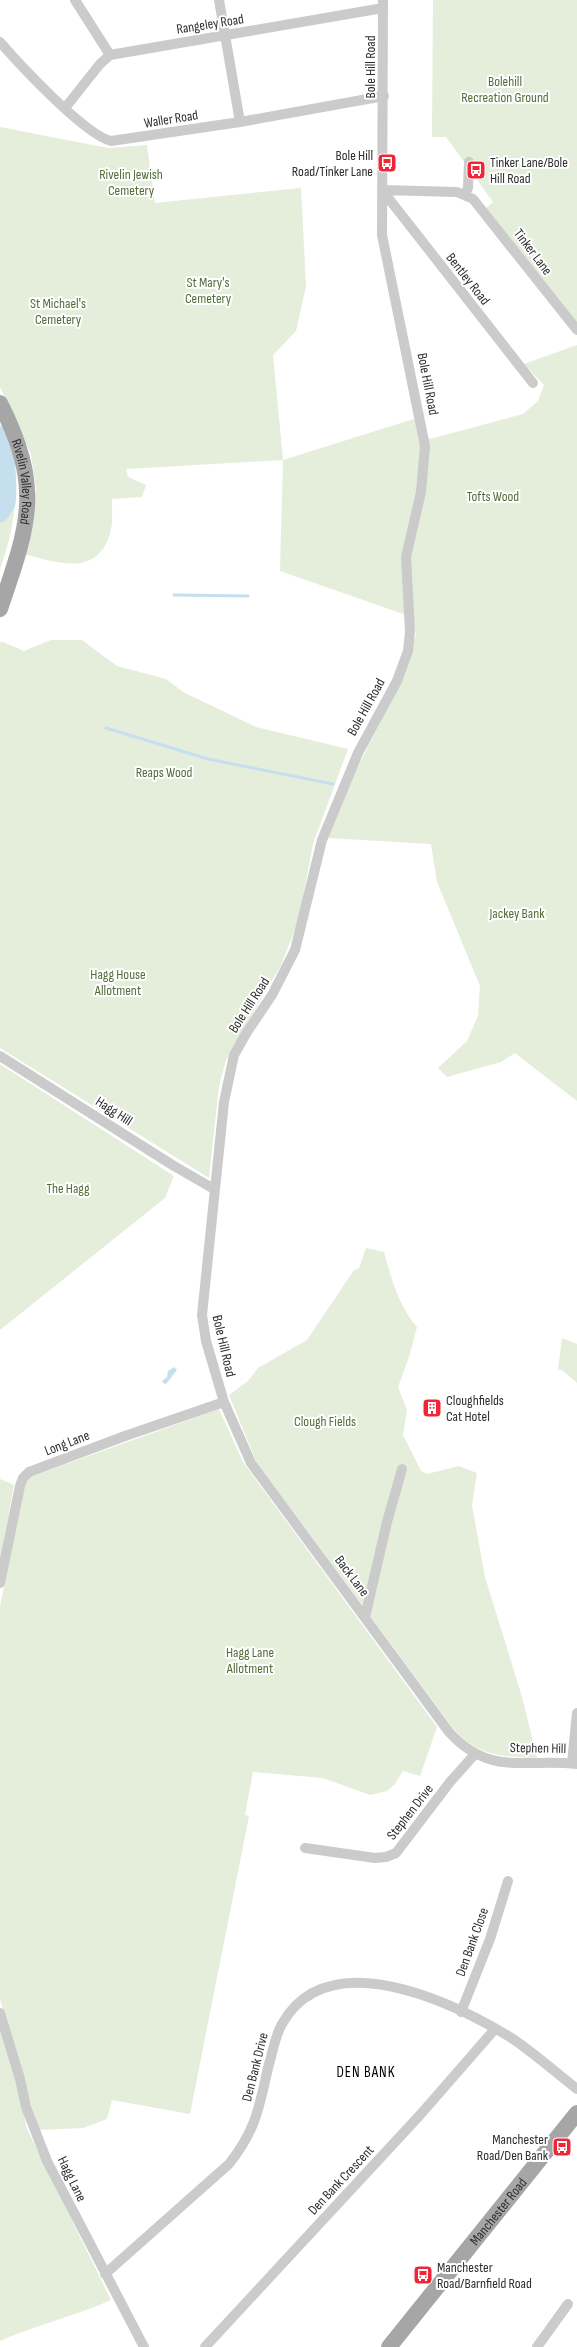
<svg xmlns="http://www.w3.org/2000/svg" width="577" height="2347" font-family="'Sofia Sans Condensed',sans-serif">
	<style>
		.green { fill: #e5eddb }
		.water { fill: #c6dfee }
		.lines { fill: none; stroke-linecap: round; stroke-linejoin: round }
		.stream { stroke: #c6dfee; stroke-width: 3 }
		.river { stroke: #c6dfee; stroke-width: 17 }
		.minor { stroke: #cbcbcb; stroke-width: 10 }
		.primary { stroke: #a6a6a6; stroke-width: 16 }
		.labels { text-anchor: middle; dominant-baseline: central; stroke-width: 4; stroke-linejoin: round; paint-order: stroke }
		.street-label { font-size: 14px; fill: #2e2e2e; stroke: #fff }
		.park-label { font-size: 14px; fill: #526d39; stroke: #fff }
		.poi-label { font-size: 14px; fill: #2e2e2e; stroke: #fff; text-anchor: start }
		.neighbourhood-label { font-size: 15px; letter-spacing: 1px; fill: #000; stroke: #fff }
	</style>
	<rect width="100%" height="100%" fill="#fff"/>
	<path class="green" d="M433 0H577V323L486 208 493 202 446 137H432Z
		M0 127 108 148 147 145 155 203 301 188 306 286 296 331 273 355 283 460 420 417 424 434 430 439 523 414 538 401 544 385 524 364 577 345V1101L515 1053 501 1062 447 1077 438 1068 467 1041 478 1016 480 986 437 882 431 844 328 838 350 782 400 684 416 635 408 589 409 616 280 571 283 460 126 469 128 477 146 485 142 497 112 499C112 510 113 524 110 534 96 578 57 562 23 554L31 523 36 488 31 454 0 387Z
		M0 423C24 470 17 522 0 569Z
		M51 640H82L117 666 166 679 183 692 256 727 348 749 313 844 299 919 281 965 226 1060 219 1086 209 1178 0 1048V644L1 641 24 651Z
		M0 1064 174 1176 165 1198 0 1330Z
		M366 1248 384 1252C392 1280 398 1305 417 1327L409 1357 398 1387 407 1410 403 1435 421 1471 427 1474 459 1466 477 1473 472 1505 485 1577 522 1697 537 1758C501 1756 478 1757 453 1728L256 1461 229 1395 248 1381 258 1368 307 1340 354 1270 359 1268Z
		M562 1338 577 1344V1383L562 1370H558Z
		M219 1409 243 1462 437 1727 420 1776 403 1771 395 1784 387 1791 370 1795 323 1778 253 1772 245 1815 249 1816 190 2114 112 2100 107 2119 83 2128 38 2130 0 1999V1607L20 1503 26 1482 30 1477Z
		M0 1479 14 1485 0 1561Z
		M0 2029 16 2080 27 2129 111 2300C75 2316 36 2325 0 2341Z"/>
	<path class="water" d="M174 1367 177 1370 166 1384 163 1383 162 1381 167 1377 168 1371Z"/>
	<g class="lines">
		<path class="stream" d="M174 595 248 596
			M106 728 208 759 333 784"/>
		<path class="river" d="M0 435C7 442 9 492 7 503 6 507 2 511 0 514"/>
		<path class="minor" d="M75 0 110 55
			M219 0 240 122
			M383 0 382 235 425 446 421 492 406 557 410 632 408 651 397 681 358 753 322 840 295 950 272 995 247 1032 234 1055 224 1102 202 1315 206 1341 224 1402 251 1463 449 1732C490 1777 525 1758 577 1764
			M0 42C19 64 85 135 111 141L240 122 384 96
			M65 108 100 64 110 55 383 8
			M382 190 457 192 473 199 577 330
			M382 190 533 383
			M465 194 468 188 469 162
			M0 1056 174 1166 214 1189
			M0 1583 20 1486 23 1478 29 1472 125 1436 224 1402
			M365 1617 387 1522 402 1469
			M572 1763 577 1713
			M305 1848 375 1858 386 1857 396 1853 450 1782 475 1754
			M461 2012 490 1939 508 1881
			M0 2013 20 2079 26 2107 47 2161 144 2347
			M105 2274 229 2164C257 2129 259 2106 269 2064 273 2051 275 2036 282 2024 328 1942 452 2002 510 2037 533 2052 555 2072 577 2089
			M205 2347 420 2115 495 2029
			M537 2347 568 2304"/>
		<g class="primary">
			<path id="s1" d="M0 403C43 488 29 524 0 609"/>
			<path id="s2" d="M389 2347 577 2113"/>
		</g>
	</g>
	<defs>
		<g id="bus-square" transform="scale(1)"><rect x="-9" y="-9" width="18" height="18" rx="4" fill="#f02638" stroke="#fff"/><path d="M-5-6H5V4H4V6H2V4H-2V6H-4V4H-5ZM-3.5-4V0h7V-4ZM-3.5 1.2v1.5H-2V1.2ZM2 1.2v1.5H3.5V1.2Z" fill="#fff"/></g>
		<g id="building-square" transform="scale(1)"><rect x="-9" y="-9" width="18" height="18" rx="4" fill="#f02638" stroke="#fff"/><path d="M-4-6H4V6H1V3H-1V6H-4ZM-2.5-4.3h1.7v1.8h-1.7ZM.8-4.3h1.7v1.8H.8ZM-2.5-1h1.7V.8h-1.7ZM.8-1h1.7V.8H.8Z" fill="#fff"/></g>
	</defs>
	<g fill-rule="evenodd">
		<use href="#bus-square" x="387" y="163"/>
		<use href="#bus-square" x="476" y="170"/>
		<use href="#building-square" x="432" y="1408"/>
		<use href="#bus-square" x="562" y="2147"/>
		<use href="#bus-square" x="423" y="2275"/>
	</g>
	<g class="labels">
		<g class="street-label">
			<text transform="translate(210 24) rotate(-9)">Rangeley Road</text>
			<text transform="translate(370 67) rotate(-90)">Bole Hill Road</text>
			<text transform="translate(171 119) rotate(-9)">Waller Road</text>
			<text transform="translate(533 252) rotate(53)">Tinker Lane</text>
			<text transform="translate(468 279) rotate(52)">Bentley Road</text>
			<text transform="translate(428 384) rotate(79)">Bole Hill Road</text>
			<text stroke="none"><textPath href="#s1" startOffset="83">Rivelin Valley Road</textPath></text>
			<text transform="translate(366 707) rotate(-61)">Bole Hill Road</text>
			<text transform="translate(249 1005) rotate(-57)">Bole Hill Road</text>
			<text transform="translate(114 1111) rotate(33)">Hagg Hill</text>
			<text transform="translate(224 1346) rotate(77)">Bole Hill Road</text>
			<text transform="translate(67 1443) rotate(-21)">Long Lane</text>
			<text transform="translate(352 1576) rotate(53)">Back Lane</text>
			<text transform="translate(538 1748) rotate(1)">Stephen Hill</text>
			<text transform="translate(410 1812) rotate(-52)">Stephen Drive</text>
			<text transform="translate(472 1942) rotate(-70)">Den Bank Close</text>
			<text transform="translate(255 2067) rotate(-76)">Den Bank Drive</text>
			<text transform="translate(72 2179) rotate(64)">Hagg Lane</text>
			<text transform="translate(341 2180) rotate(-47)">Den Bank Crescent</text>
			<text stroke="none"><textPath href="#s2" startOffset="174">Manchester Road</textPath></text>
		</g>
		<g class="park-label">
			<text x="505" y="81">Bolehill<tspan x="505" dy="16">Recreation Ground</tspan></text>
			<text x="131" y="174">Rivelin Jewish<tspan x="131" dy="16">Cemetery</tspan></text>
			<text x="208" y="282">St Mary's<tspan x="208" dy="16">Cemetery</tspan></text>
			<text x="58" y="303">St Michael's<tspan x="58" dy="16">Cemetery</tspan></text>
			<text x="493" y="496">Tofts Wood</text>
			<text x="164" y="772">Reaps Wood</text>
			<text x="517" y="913">Jackey Bank</text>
			<text x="118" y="974">Hagg House<tspan x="118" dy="16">Allotment</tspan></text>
			<text x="68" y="1188">The Hagg</text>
			<text x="325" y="1421">Clough Fields</text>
			<text x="250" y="1652">Hagg Lane<tspan x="250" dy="16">Allotment</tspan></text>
		</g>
		<g class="poi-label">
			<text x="373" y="155" text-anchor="end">Bole Hill<tspan x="373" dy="16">Road/Tinker Lane</tspan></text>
			<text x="490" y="162">Tinker Lane/Bole<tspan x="490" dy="16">Hill Road</tspan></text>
			<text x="446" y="1400">Cloughfields<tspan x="446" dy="16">Cat Hotel</tspan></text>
			<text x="548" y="2139" text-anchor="end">Manchester<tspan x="548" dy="16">Road/Den Bank</tspan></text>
			<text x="437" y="2267">Manchester<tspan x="437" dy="16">Road/Barnfield Road</tspan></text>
		</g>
		<g class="neighbourhood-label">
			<text x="366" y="2072">DEN BANK</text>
		</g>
	</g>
</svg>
